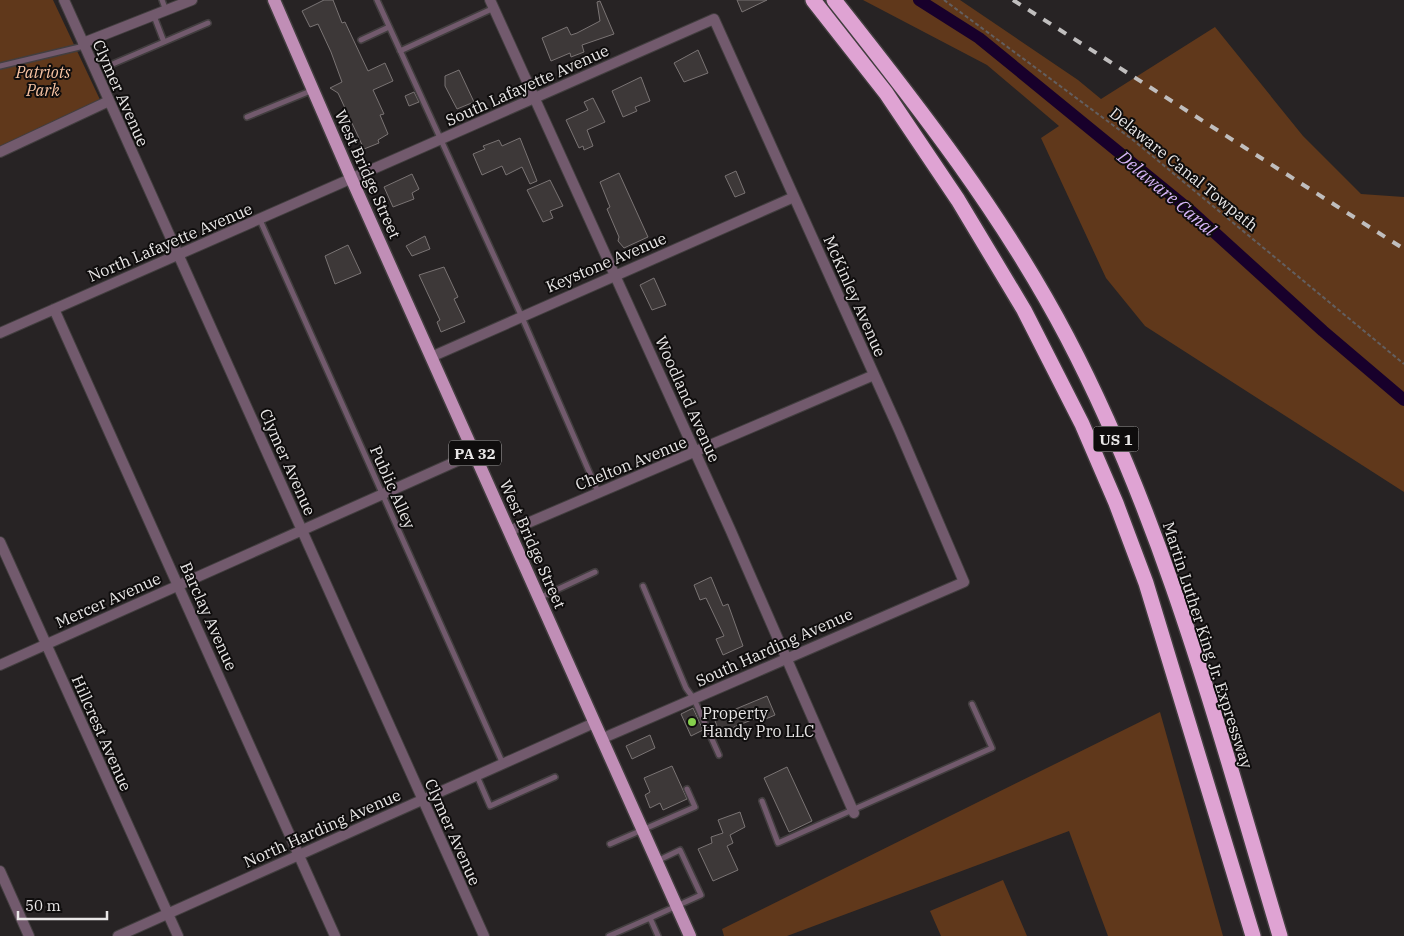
<svg xmlns="http://www.w3.org/2000/svg" width="1404" height="936" font-family="'IBM Plex Serif',serif">
	<style>
		.green { fill: #60381b }
		.lines { fill: none; stroke-linecap: round; stroke-linejoin: round }
		.canal { stroke: #18002b; stroke-width: 12 }
		.building { fill: #3d3838; stroke: #7a7474 }
		.service-casing { stroke: #423e3f; stroke-width: 8 }
		.minor-casing { stroke: #423e3f; stroke-width: 12 }
		.primary-casing { stroke: #423e3f; stroke-width: 15 }
		.motorway-casing { stroke: #423e3f; stroke-width: 18 }
		.path { stroke: #635f60; stroke-width: 2; stroke-dasharray: 4 2.5; stroke-linecap: butt }
		.service { stroke: #725a6d; stroke-width: 5 }
		.minor { stroke: #725a6d; stroke-width: 10 }
		.primary { stroke: #c08eb6; stroke-width: 12 }
		.motorway { stroke: #dfa3d3; stroke-width: 15 }
		.rail { stroke: #c0bebe; stroke-width: 4; stroke-dasharray: 9 9; stroke-linecap: butt }
		.poi-dot { fill: #85cf4c; stroke: #0f0d0d; stroke-width: 2 }
		.labels { text-anchor: middle; dominant-baseline: central; stroke-width: 4; stroke-linejoin: round; paint-order: stroke }
		.shield { fill: #0f0d0d; stroke: #a8a6a6; stroke-width: 1 }
		.shield-label { font-size: 15px; font-weight: bold; fill: #e9e7e7 }
		.park-label { font-size: 16px; font-style: italic; fill: #f7c3a2; stroke: #0f0d0d }
		.street-label { font-size: 16px; fill: #e9e7e7; stroke: #0f0d0d }
		.poi-label { font-size: 16px; fill: #e9e7e7; stroke: #0f0d0d; text-anchor: start }
		.water-label { font-size: 18px; font-style: italic; fill: #d7b5f9; stroke: #0f0d0d }
	</style>
	<rect width="100%" height="100%" fill="#272324"/>
	<path class="green" d="M0 0H53L102 104 0 148Z
		M863 0H960L1078 80 1101 99 1215 27 1303 136 1361 194 1404 197V492L1145 326 1106 278 1041 138 1059 126 987 65Z
		M1160 712 1223 936H1108L1069 831 787 936H724L722 929Z
		M1003 880 1027 936H941L930 911Z"/>
	<g class="lines">
		<path class="canal" d="M919 0 979 38 1192 212 1323 331 1404 400"/>
	</g>
	<path class="building" d="M324 0H333L342 23 345 22 368 71 385 63 393 81 373 90 384 114 380 115 388 134 378 140 379 143 364 149 338 93 330 88 342 82 331 52 318 24 310 27 302 11Z
		M737 0H767L742 12Z
		M600 1 614 34 582 45 584 52 571 57 570 53 551 61 542 38 567 27 571 35 577 33 600 21 597 2Z
		M698 50 708 73 684 82 674 63Z
		M459 70 474 102 457 109 445 86V76Z
		M641 77 650 101 635 107 637 111 623 117 612 91Z
		M414 92 419 102 409 106 405 96Z
		M593 98 605 122 587 130 593 146 584 150 583 146 579 148 566 120 588 110 584 102Z
		M520 138 537 181 530 184 522 167 506 175 502 166 482 175 473 154 485 149 483 146 499 140 502 146Z
		M736 171 745 193 735 197 725 176Z
		M619 173 648 237 624 248 618 241 619 237 607 209 610 207 600 182Z
		M412 174 419 189 412 193 414 199 393 207 384 187Z
		M550 180 563 206 550 211 553 218 543 222 527 190Z
		M425 236 430 249 412 256 406 246Z
		M348 245 361 273 335 284 325 256Z
		M444 267 458 297 454 299 465 322 441 332 437 322 440 320 419 275Z
		M654 278 666 305 652 310 640 285Z
		M711 577 723 606 728 604 743 646 723 655 716 639 724 636 706 598 700 600 694 585Z
		M767 696 775 715 761 721 759 717 734 727 737 734 727 738 724 731 719 732 714 718Z
		M693 708 703 730 691 736 681 714Z
		M650 735 655 748 632 759 626 746Z
		M672 766 687 799 663 810 660 803 650 808 645 795 650 792 644 778Z
		M787 767 812 821 789 832 764 778Z
		M740 812 745 827 730 835 733 843 727 846 738 870 713 881 698 849 712 843 711 837 723 833 718 820Z"/>
	<g class="lines">
		<g class="service-casing">
			<path id="service" d="M162 0 166 11
				M377 0 521 315 598 492
				M154 16 164 42 208 23
				M361 40 389 27
				M400 51 494 8
				M0 66 84 46
				M108 66 164 42
				M247 117 313 90
				M260 220 503 764
				M643 586 686 688 694 699 719 755
				M539 598 595 572
				M477 776 490 806 555 777
				M762 801 778 843 992 748 972 704
				M610 844 695 807 687 789
				M657 861 680 850 701 895 650 918 658 936
				M609 936 650 918"/>
		</g>
		<g class="minor-casing">
			<path id="minor" d="M64 0 484 936
				M490 0 730 529 854 813
				M83 43 192 0
				M0 152 109 101
				M54 309 335 936
				M0 333 714 19 899 430 964 582 601 739
				M431 357 794 197
				M509 531 874 375
				M0 542 178 936
				M0 665 475 453
				M0 871 29 936
				M118 936 594 723"/>
		</g>
		<g class="primary-casing">
			<path id="primary" d="M274 0 352 180 690 936"/>
		</g>
		<g class="motorway-casing">
			<path id="motorway" d="M813 0 886 93 958 200 1024 310 1082 424 1116 503 1146 583 1253 936
				M834 0C919 107 1003 215 1067 337 1166 526 1219 732 1280 936"/>
		</g>
		<path class="path" d="M944 0 1133 140 1404 364"/>
		<use href="#service" class="service"/>
		<use href="#minor" class="minor"/>
		<use href="#primary" class="primary"/>
		<use href="#motorway" class="motorway"/>
		<path class="rail" d="M1013 0 1404 249"/>
	</g>
	<circle class="poi-dot" cx="692" cy="722" r="5"/>
	<g class="labels">
		<g class="shield">
			<rect x="1093.5" y="426.5" width="45" height="25" rx="4"/>
			<rect x="449" y="440.5" width="52" height="25" rx="4"/>
		</g>
		<g class="shield-label">
			<text x="1116" y="439">US 1</text>
			<text x="475" y="453">PA 32</text>
		</g>
		<g class="park-label">
			<text x="43" y="72">Patriots<tspan x="43" dy="18">Park</tspan></text>
		</g>
		<g class="street-label">
			<text transform="translate(527 85) rotate(-24)">South Lafayette Avenue</text>
			<text transform="translate(121 93) rotate(66)">Clymer Avenue</text>
			<text transform="translate(1184 169) rotate(39)">Delaware Canal Towpath</text>
			<text transform="translate(368 174) rotate(66)">West Bridge Street</text>
			<text transform="translate(170 242) rotate(-23)">North Lafayette Avenue</text>
			<text transform="translate(606 262) rotate(-23)">Keystone Avenue</text>
			<text transform="translate(855 296) rotate(66)">McKinley Avenue</text>
			<text transform="translate(688 399) rotate(66)">Woodland Avenue</text>
			<text transform="translate(288 462) rotate(66)">Clymer Avenue</text>
			<text transform="translate(631 463) rotate(-22)">Chelton Avenue</text>
			<text transform="translate(393 487) rotate(66)">Public Alley</text>
			<text transform="translate(533 544) rotate(66)">West Bridge Street</text>
			<text transform="translate(108 600) rotate(-24)">Mercer Avenue</text>
			<text transform="translate(209 616) rotate(66)">Barclay Avenue</text>
			<text transform="translate(1208 645) rotate(72)">Martin Luther King Jr. Expressway</text>
			<text transform="translate(774 647) rotate(-24)">South Harding Avenue</text>
			<text transform="translate(102 733) rotate(66)">Hillcrest Avenue</text>
			<text transform="translate(322 828) rotate(-24)">North Harding Avenue</text>
			<text transform="translate(453 832) rotate(66)">Clymer Avenue</text>
		</g>
		<g class="poi-label">
			<text x="702" y="713">Property<tspan x="702" dy="18">Handy Pro LLC</tspan></text>
		</g>
		<g class="water-label">
			<text transform="translate(1167 193) rotate(40)">Delaware Canal</text>
		</g>
	</g>
	<path d="M18 911v8h89v-8" fill="none" stroke="#e9e7e7" stroke-width="2.5"/>
	<text x="25" y="911" font-size="15" fill="#e9e7e7" stroke="#0f0d0d" stroke-width="4" paint-order="stroke">50 m</text>
</svg>
